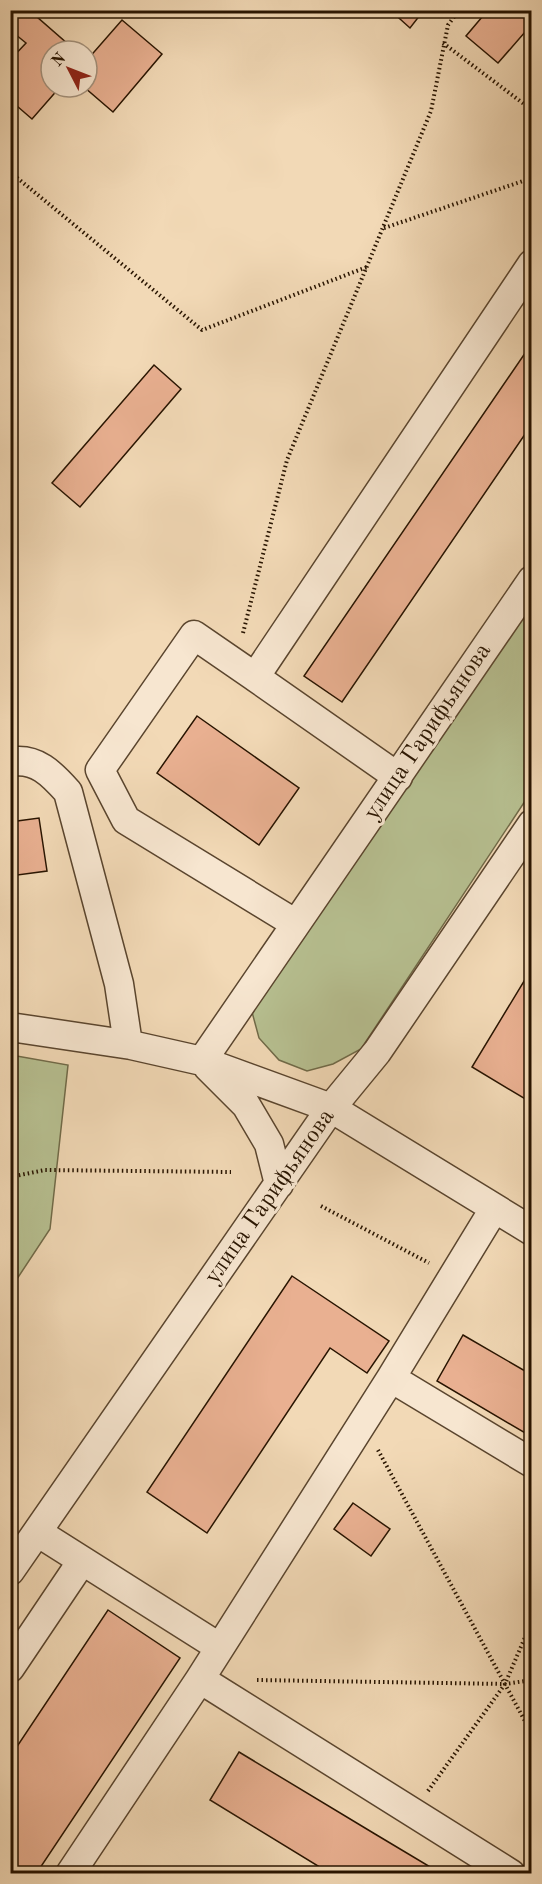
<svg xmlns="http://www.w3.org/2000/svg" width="542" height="1884" font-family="'Old Standard TT',serif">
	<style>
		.green { fill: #b7c091; stroke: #706a48; stroke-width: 1.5 }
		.building { fill: #e9b091; stroke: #281400; stroke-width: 1.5 }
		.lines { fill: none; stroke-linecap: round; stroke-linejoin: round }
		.minor-casing { stroke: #5a452e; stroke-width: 31 }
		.path { stroke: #281400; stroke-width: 4; stroke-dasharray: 1.5 3; stroke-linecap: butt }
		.minor { stroke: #f7e6d0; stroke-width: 28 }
		.labels { text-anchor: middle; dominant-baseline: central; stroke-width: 6; stroke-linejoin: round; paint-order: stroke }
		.street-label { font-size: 24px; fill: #281400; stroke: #f7e6d0 }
	</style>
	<rect width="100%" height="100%" fill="#f2d9b6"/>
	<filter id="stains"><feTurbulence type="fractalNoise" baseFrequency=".00333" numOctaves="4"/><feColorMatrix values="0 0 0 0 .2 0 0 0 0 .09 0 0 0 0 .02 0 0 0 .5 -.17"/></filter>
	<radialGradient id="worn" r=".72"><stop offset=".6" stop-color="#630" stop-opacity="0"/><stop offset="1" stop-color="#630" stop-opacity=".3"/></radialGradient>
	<path class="green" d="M531 598V792L361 1049 333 1064 307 1071 279 1060 259 1038 252 1012Z
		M11 1055 68 1065 50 1229 11 1288Z"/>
	<path class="building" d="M10 10H40L36 16 76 51H51V87H60L32 119 10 100V60L26 43 10 30Z
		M390 10H424L410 28Z
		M488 10H532V24L498 63 466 36Z
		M122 20 162 54 113 112 84 87H87V60Z
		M532 343V424L342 702 304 676Z
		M154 365 181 389 80 507 52 483Z
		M197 716 299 788 259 845 157 773Z
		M39 818 47 871 10 876V822Z
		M532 968V1103L472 1067Z
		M292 1276 389 1341 367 1373 330 1348 207 1533 147 1492Z
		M463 1335 532 1375V1437L437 1381Z
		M353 1503 390 1529 371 1556 334 1529Z
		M108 1610 180 1658 36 1874H10V1757Z
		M239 1752 375 1834 442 1874H331L210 1800Z"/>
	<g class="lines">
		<g class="minor-casing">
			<path id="minor" d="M255 677 194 635 100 770 126 820 296 924
				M10 762C36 757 52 774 68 792L119 984 128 1044
				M398 777 255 677 532 264
				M10 1027 131 1045 202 1061 331 1108 532 1231
				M202 1061 532 580
				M208 1067 246 1105 269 1144 279 1184
				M391 1378 532 1463
				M37 1532 219 1647
				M10 1571 331 1108 377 1052 532 824
				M10 1668 82 1561
				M200 1679 511 1874
				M70 1874 200 1679 391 1378 494 1209"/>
		</g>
		<path class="path" d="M443 43 532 110
			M10 172 202 330 367 267
			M384 228 532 178
			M243 633 287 460 431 111 448 25 459 10
			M10 1177 45 1170 231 1172
			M321 1206 429 1263
			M378 1450 532 1734
			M257 1680 505 1684 532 1680
			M428 1791 505 1684 532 1621"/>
		<use href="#minor" class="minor"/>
	</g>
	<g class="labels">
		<g class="street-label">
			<text transform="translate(428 732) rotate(-56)">улица Гарифьянова</text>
			<text transform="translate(270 1197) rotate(-55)">улица Гарифьянова</text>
		</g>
	</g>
	<rect width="542" height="1884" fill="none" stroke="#f2d9b6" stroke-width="36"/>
	<rect x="12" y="12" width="518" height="1860" fill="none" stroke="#281400" stroke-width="3"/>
	<rect x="18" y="18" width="506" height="1848" fill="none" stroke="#281400" stroke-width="1.5"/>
	<g transform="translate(69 69) rotate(312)"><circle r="28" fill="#f7e6d0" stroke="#a4927d" stroke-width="1.5"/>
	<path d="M0-4.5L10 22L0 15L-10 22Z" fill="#8f2418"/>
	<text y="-9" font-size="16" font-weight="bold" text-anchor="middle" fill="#281400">N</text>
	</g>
	<rect width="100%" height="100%" filter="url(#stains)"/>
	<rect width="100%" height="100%" fill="url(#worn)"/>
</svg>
